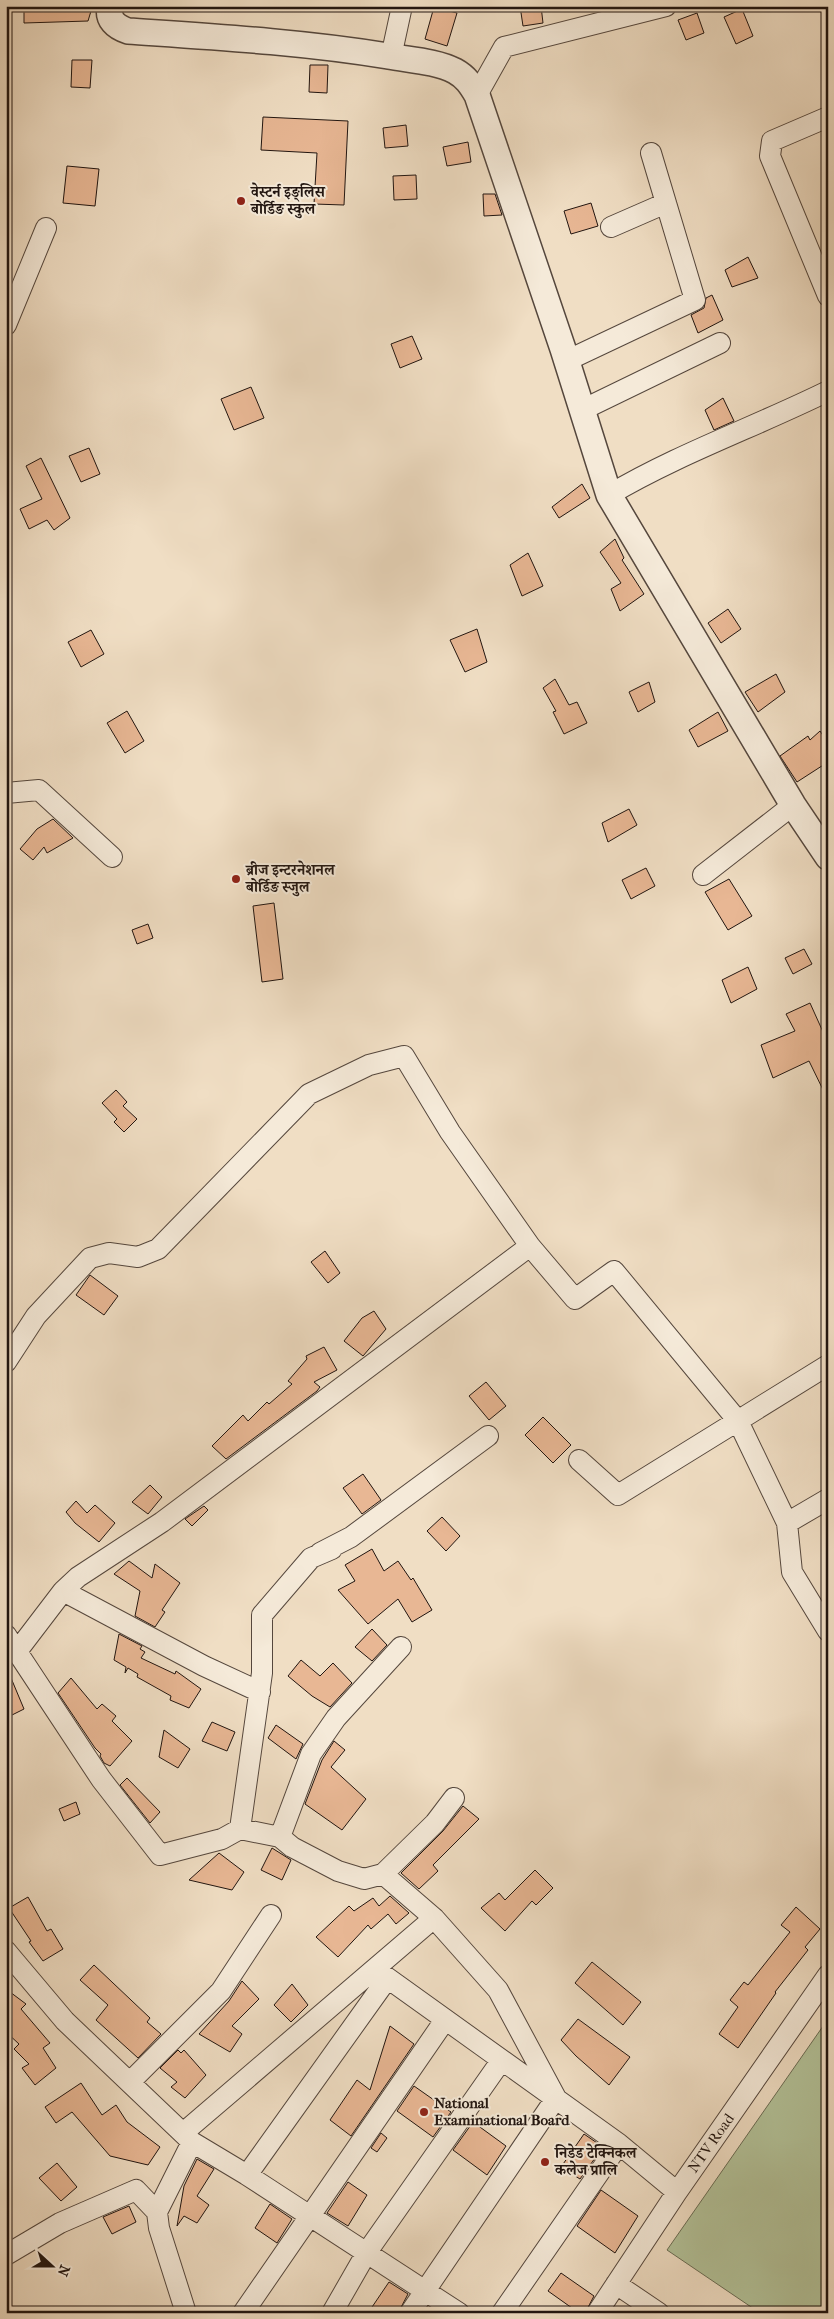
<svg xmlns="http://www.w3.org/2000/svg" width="834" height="2319" font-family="'IM FELL French Canon','Noto Serif Devanagari',serif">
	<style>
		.green { fill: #b3c299; stroke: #6a6c54 }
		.building { fill: #e8b794; stroke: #211510 }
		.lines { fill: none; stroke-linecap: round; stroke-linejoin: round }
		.minor-casing { stroke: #55473d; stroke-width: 22 }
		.tertiary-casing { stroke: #55473d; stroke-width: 28 }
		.minor { stroke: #f5ead9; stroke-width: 20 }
		.tertiary { stroke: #f5ead9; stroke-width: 25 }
		.poi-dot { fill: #8f2418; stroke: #f5ead9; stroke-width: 2 }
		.labels { text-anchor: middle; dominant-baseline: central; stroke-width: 4; stroke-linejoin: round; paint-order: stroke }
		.poi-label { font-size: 15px; font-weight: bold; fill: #211510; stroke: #f5ead9; text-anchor: start }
		.street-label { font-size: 15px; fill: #211510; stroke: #f5ead9 }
	</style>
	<rect width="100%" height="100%" fill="#f0dec4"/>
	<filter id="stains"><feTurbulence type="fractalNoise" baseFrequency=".004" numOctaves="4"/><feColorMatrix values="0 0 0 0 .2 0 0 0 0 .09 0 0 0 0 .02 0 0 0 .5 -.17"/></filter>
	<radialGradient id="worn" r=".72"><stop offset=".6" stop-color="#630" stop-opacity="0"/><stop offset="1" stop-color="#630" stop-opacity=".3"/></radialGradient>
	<path class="green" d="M828 2019V2313H760L667 2250Z"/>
	<path class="building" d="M24 6H80L91 11 88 21 24 23Z
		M520 6H541L543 23 523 26Z
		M434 7 457 13 447 46 425 39Z
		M742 9 753 36 736 44 724 17Z
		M697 13 704 33 686 40 678 20Z
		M72 60H92L90 88 71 87Z
		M310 65H328L327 93 309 92Z
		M263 117 348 121 344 205 314 204 317 153 261 150Z
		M406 125 408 146 385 148 383 128Z
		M468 142 471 162 447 166 443 147Z
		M67 166 99 169 95 206 63 203Z
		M416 175 417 199 394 200 393 176Z
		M483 194H495L502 215 484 216Z
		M591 203 598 226 571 234 564 211Z
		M748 257 758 278 732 287 725 270Z
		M712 295 723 320 698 333 691 315 704 308 706 298Z
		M412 336 422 359 400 368 391 344Z
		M251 387 264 418 234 430 221 399Z
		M723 398 734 421 714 430 705 410Z
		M89 448 100 474 81 482 69 456Z
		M41 458 70 518 54 530 47 520 29 529 20 509 42 499 26 466Z
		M582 484 590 498 559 518 552 507Z
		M615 539 624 558 622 560 644 594 620 611 611 589 621 583 600 552Z
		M528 553 543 586 522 596 510 565Z
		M728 609 741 629 721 643 708 623Z
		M477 629 487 662 465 672 450 640Z
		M91 630 104 654 81 667 68 642Z
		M776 674 785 692 758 712 745 692Z
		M555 679 569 705 577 702 587 723 564 734 553 712 556 711 543 688Z
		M649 682 655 702 638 712 629 692Z
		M127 711 144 741 125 753 107 723Z
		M718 712 728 731 698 747 689 730Z
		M820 731 828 743V762L797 782 780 756 808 736 810 740Z
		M629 809 637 825 608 842 602 823Z
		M53 819 73 838 47 853 44 847 33 860 20 849 37 829Z
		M646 868 655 886 631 899 622 880Z
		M729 879 752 916 728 930 705 892Z
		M274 903 283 979 262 982 253 906Z
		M148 924 153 938 137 944 132 930Z
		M804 949 812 964 793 974 785 958Z
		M748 967 757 989 731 1003 722 980Z
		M810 1003 828 1043V1100L809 1061 773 1078 761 1045 795 1031 786 1014Z
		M116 1090 127 1102 123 1106 137 1119 124 1132 114 1122 117 1119 102 1103Z
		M325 1251 340 1273 328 1283 311 1262Z
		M90 1275 118 1296 104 1315 76 1295Z
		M374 1311 386 1329 363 1356 344 1341 362 1318Z
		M324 1347 337 1370 314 1382 320 1387 317 1391 226 1459 212 1446 243 1415 248 1421 267 1402 269 1404 292 1384 288 1381 307 1359 306 1356Z
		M486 1382 506 1406 489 1420 469 1396Z
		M543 1417 571 1445 553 1463 525 1435Z
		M363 1474 381 1500 362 1514 343 1488Z
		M150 1485 162 1497 148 1514 132 1502Z
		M76 1501 87 1513 95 1505 115 1523 99 1542 75 1523 66 1512Z
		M204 1506 208 1510 192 1526 185 1519Z
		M442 1517 460 1536 446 1551 427 1531Z
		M372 1549 384 1571 398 1561 411 1580 413 1578 432 1610 412 1622 398 1599 368 1624 338 1590 355 1581 345 1565Z
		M129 1561 152 1578 155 1564 180 1583 162 1610 165 1612 155 1627 135 1616 140 1591 114 1574Z
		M372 1629 387 1645 372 1661 355 1647Z
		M119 1634 142 1646 140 1649 145 1652 141 1658 175 1674 176 1671 201 1689 189 1708 170 1700 171 1696 137 1677 138 1674 128 1668 125 1673 126 1667 114 1660Z
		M301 1660 320 1676 333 1663 352 1683 330 1707 312 1696 288 1676Z
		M6 1666 24 1709 6 1718Z
		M71 1678 97 1709 102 1704 116 1716 112 1721 132 1741 110 1766 104 1763 100 1756 101 1754 95 1748 58 1693Z
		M212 1722 235 1732 227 1751 202 1741Z
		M276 1725 303 1744 296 1759 268 1738Z
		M164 1730 190 1749 178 1768 159 1757Z
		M334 1741 345 1750 331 1767 366 1799 342 1830 305 1804 322 1760Z
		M127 1778 160 1812 150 1823 120 1785Z
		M76 1802 80 1814 64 1821 59 1809Z
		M463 1806 479 1819 433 1865 438 1871 419 1889 401 1873 443 1831Z
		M272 1848 291 1860 282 1880 261 1870Z
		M219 1853 244 1872 232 1890 189 1880Z
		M535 1870 553 1888 536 1905 532 1901 505 1931 481 1908 499 1893 505 1900Z
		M390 1896 409 1913 396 1924 388 1914 371 1929 368 1925 338 1957 316 1937 349 1906 354 1911 373 1898 379 1906Z
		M28 1897 47 1931 51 1929 63 1949 43 1961 29 1942 31 1941 9 1908Z
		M796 1907 820 1929 805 1947 808 1950 775 1992 776 1993 738 2048 719 2034 738 2007 730 2000 744 1982 748 1985 790 1932 781 1925Z
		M592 1962 641 2002 623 2025 575 1983Z
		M94 1965 150 2018 147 2022 161 2034 138 2058 96 2020 108 2005 80 1980Z
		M242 1981 259 1999 232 2026 242 2034 230 2052 199 2034 229 2001Z
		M292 1984 308 2005 291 2022 274 2005Z
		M6 1989 26 2004 21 2009 50 2043 43 2048 56 2068 35 2085 22 2068 29 2064 14 2049 19 2044 6 2032Z
		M578 2019 630 2057 609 2085 576 2056 561 2040Z
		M390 2026 414 2044 351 2136 330 2120 357 2080 370 2090Z
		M178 2050 181 2053 184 2050 206 2075 185 2098 171 2087 177 2082 160 2068Z
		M81 2083 102 2115 116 2105 127 2122 160 2147 148 2165 110 2156 72 2112 56 2123 45 2107Z
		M414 2086 451 2112 433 2137 397 2111Z
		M473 2122 506 2146 487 2175 453 2150Z
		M381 2133 387 2138 377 2152 371 2148Z
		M584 2134 603 2147 580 2179 561 2167Z
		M197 2159 214 2169 197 2196 209 2205 197 2223 184 2216 177 2226 184 2186Z
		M57 2163 77 2187 61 2201 39 2178Z
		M348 2182 367 2195 348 2226 327 2213Z
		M601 2190 638 2216 615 2253 577 2226Z
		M270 2204 292 2219 277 2243 255 2228Z
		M129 2206 136 2222 112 2234 103 2217Z
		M561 2273 594 2296 585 2313H579L548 2291Z
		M389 2282 408 2294 398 2313H368Z"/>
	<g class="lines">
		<g class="minor-casing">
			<path id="minor" d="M391 57 402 6
				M477 95 504 47 666 6
				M828 117 772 141 770 156 828 296
				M611 227 666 203
				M6 325 46 228
				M566 361 695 300 651 153
				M582 410 720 343
				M609 495C678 454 755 427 828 391
				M6 793 39 790 112 857
				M703 875 793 805
				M6 1362 36 1316 90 1258 109 1253 138 1257 158 1249 309 1094 369 1065 404 1056 450 1132 530 1246 575 1299 614 1271 738 1421 787 1523 792 1572 828 1631
				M579 1460 618 1495 828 1365
				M787 1523 828 1499
				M320 1553 351 1537 488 1436
				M63 1591 78 1577 162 1522 530 1246
				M6 1635 101 1779 160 1855 222 1839 240 1829 280 1837 292 1847 338 1871 364 1879 383 1874 434 1918 498 1990 556 2098 410 2313
				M18 1650 63 1591 204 1666 260 1692
				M240 1829 262 1673V1615L311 1558 332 1549
				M280 1837 311 1754 336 1718 401 1647
				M383 1874 435 1823 454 1798
				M6 1951 65 2021 192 2142 247 2175 459 2313
				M375 1969 619 2144 677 2192
				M130 2082 221 1991 271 1915
				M183 2133 434 1918
				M247 2175 387 1979
				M157 2212 159 2228 186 2313
				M6 2255 60 2223 136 2190 157 2212 192 2142
				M616 2284 659 2313
				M243 2313 445 2020
				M332 2313 367 2252 501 2061
				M502 2313 619 2144
				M597 2313 677 2192 828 1975"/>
		</g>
		<g class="tertiary-casing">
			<path id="tertiary" d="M110 6C107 20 116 27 128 31 215 37 302 42 388 56 409 60 436 61 455 71 466 77 471 85 477 95L563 349 609 495 793 805 828 857"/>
		</g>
		<use href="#minor" class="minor"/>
		<use href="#tertiary" class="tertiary"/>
	</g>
	<g class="poi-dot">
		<circle cx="241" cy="201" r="5"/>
		<circle cx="236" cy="879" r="5"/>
		<circle cx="424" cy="2112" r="5"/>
		<circle cx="545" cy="2162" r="5"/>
	</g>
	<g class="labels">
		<g class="poi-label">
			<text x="251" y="192">वेस्टर्न इङ्लिस<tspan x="251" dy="17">बोर्डिङ स्कुल</tspan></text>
			<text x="246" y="870">ब्रीज इन्टरनेशनल<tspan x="246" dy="17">बोर्डिङ स्जुल</tspan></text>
			<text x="434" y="2103">National<tspan x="434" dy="17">Examinational Board</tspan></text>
			<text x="555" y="2153">निडेड टेक्निकल<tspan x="555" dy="17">कलेज प्रालि</tspan></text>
		</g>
		<g class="street-label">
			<text transform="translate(711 2143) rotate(-55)">NTV Road</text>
		</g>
	</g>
	<rect width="834" height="2319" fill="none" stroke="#f0dec4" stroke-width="25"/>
	<rect x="8" y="8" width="819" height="2304" fill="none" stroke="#211510" stroke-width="2.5"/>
	<rect x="12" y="12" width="809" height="2294" fill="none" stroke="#211510"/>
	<g transform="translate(52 2266) rotate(111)" stroke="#f5ead9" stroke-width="4" paint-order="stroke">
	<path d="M0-4L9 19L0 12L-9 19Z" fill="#211510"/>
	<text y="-8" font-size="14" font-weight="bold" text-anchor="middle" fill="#211510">N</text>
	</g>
	<rect width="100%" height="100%" filter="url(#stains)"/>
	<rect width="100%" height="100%" fill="url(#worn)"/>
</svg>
